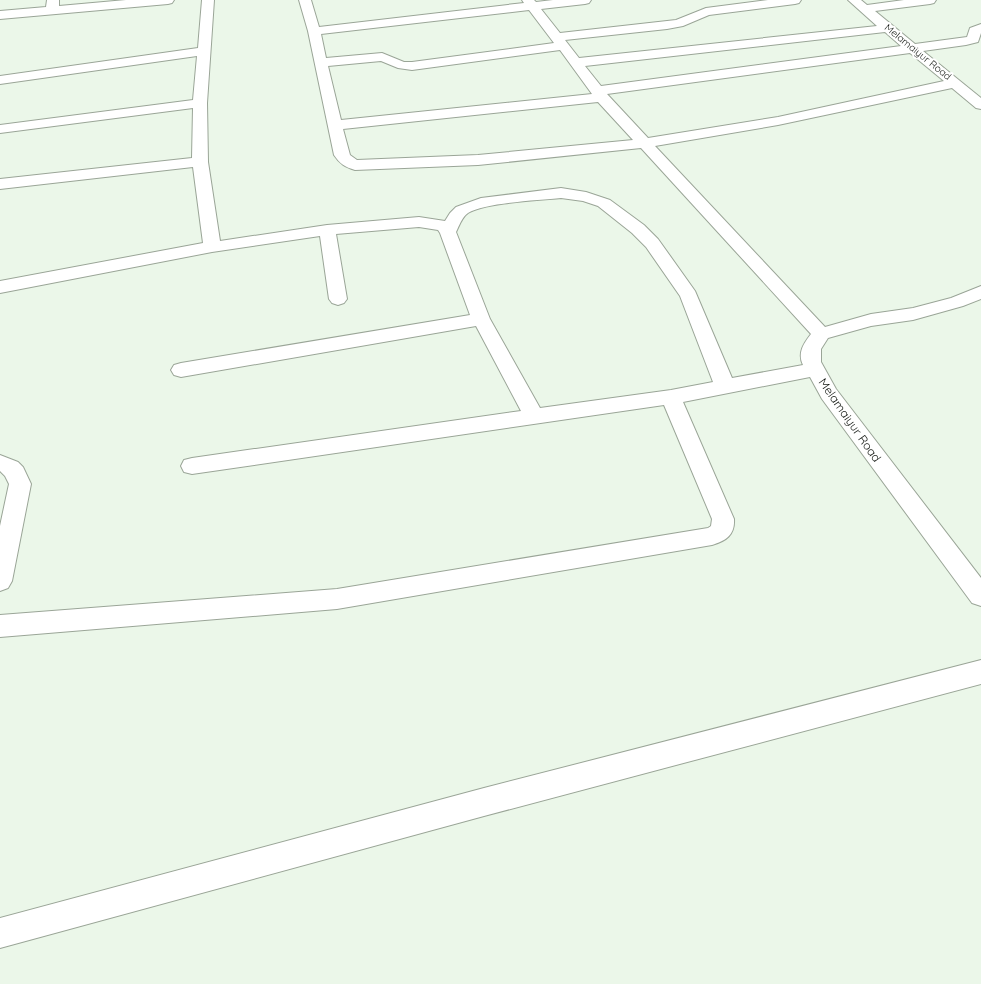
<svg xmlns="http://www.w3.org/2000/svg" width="981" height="984" font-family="Quicksand,sans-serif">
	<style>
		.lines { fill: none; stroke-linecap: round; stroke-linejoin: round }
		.minor-casing { stroke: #9aa597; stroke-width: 2 }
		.minor { fill: #fff; fill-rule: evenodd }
		.labels { text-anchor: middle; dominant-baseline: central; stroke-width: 4; stroke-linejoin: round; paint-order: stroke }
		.far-street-label { font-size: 10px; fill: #151914; stroke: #fff }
		.street-label { font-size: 12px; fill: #151914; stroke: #fff }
	</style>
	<rect width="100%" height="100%" fill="#ebf7e9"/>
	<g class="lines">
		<g class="minor-casing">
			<path id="minor" d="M47 0H59V6L126 0H174L172 3 168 4 0 19V11L46 7Z
				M202 0H214L207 103 208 162 220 241 327 225 419 217 445 221 450 213 456 207 481 198 561 188 586 192 610 200 644 225 658 239 695 291 732 378 803 365C797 353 804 343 811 334L641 148 478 165 355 170C345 167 340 164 334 155L308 31 299 0H311L319 27 524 3 522 0H534L536 2 553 0H591L589 3 585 4 541 9 560 33 676 20 706 8 768 0H801L799 3 795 4 709 15 683 26 667 29 565 40 579 58 877 26 848 0H861L867 5 904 0H936L934 3 930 4 875 11 915 44 967 37 970 28 981 24V33L978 42 966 45 923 51 981 98V109L976 108 952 88 778 125 655 146 825 327 871 314 913 308 951 298 981 286V299L963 306 913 320 871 326 828 338 821 349V362L836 389 981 578V606L972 603 822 399 810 377 683 402 734 519C735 535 726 541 712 545L337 609 0 637V615L337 589 708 528 711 526 712 519 664 405 192 474 184 472 181 466 184 460 192 458 521 411 476 326 181 377 174 375 171 370 174 365 181 363 470 315 440 233 438 230 419 227 336 234 347 299 344 303 338 305 332 303 329 299 320 236 212 252 0 293V281L203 243 193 167 0 189V179L192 158 193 108 0 133V125L193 100 197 56 0 84V76L198 48ZM529 10 554 43 412 62H404L382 53 326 58 321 34ZM885 32 901 46 601 86 585 66ZM560 50 592 94 341 120 328 66 381 61 398 68 412 70ZM910 53 944 81 778 117 648 138 607 94ZM598 102 633 140 478 155 357 160 350 155 343 129ZM561 198 583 201 598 206 632 233 646 247 680 296 713 382 671 390 540 408 490 319 456 232C459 226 462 217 468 213 484 203 540 200 561 198Z
				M0 455 18 462 23 467 31 484 12 581 8 588 0 591V526L9 484 5 476 0 471Z
				M981 660V684L484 816 0 948V918L484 788Z"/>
		</g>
		<use href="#minor" class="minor"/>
	</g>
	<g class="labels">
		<g class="far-street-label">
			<text transform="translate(918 52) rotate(39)">Melamaiyur Road</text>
		</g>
		<g class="street-label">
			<text transform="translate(850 420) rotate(55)">Melamaiyur Road</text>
		</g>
	</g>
</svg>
